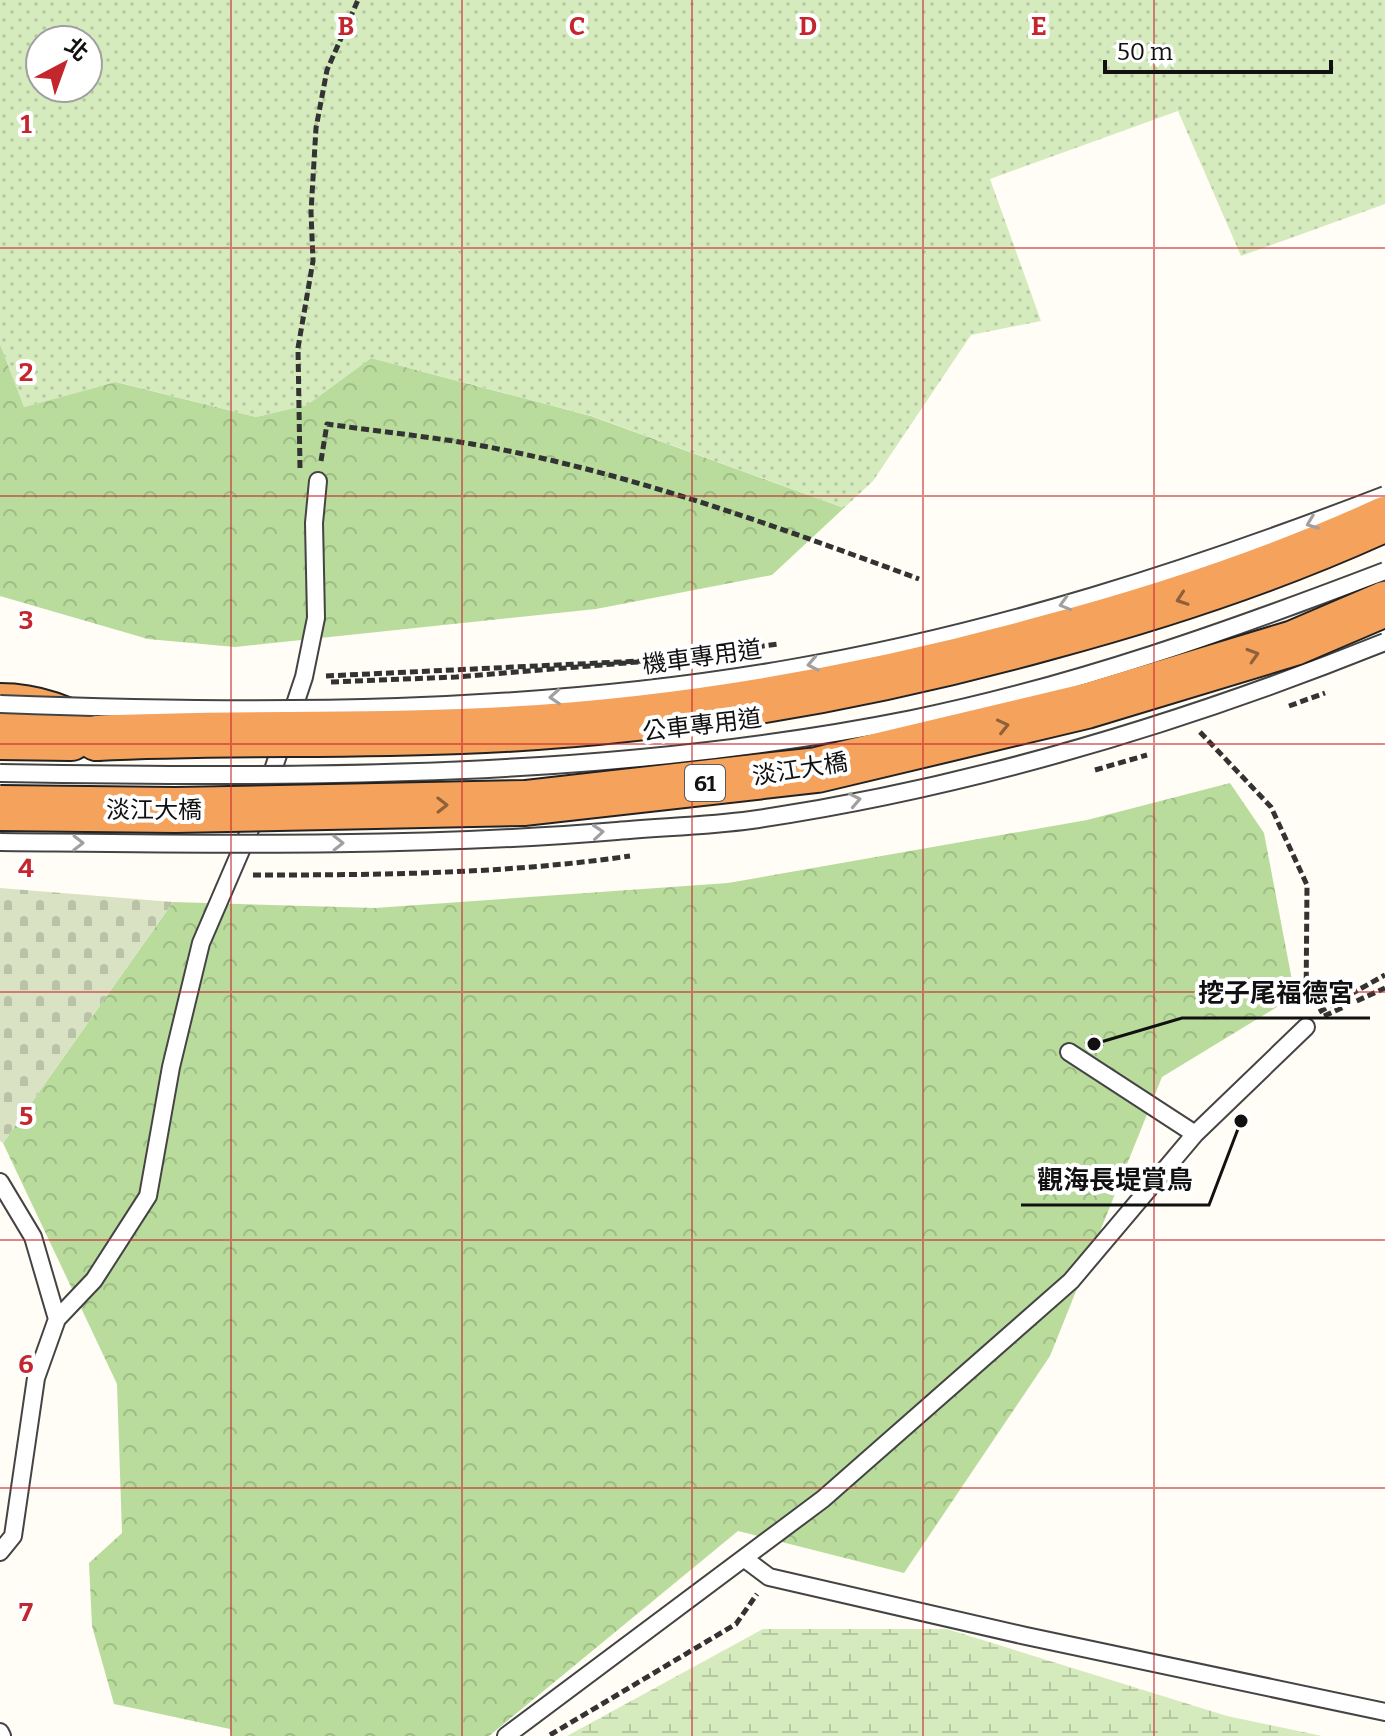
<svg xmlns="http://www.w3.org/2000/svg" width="1385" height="1736" font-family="Bitter,'Noto Sans TC',serif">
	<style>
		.grass { fill: url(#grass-dots); fill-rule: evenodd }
		.forest { fill: url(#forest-crowns) }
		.wetland { fill: url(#wetland-marsh) }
		.cemetery { fill: url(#cemetery-stones) }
		.building { fill: #5a524d }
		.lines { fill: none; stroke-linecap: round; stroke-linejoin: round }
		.lane-casing { stroke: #444; stroke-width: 20 }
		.highway-casing { stroke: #222; stroke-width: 48 }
		.path { stroke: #333; stroke-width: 5; stroke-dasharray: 8 4; stroke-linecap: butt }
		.lane { stroke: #fff; stroke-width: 16 }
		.highway { stroke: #f5a25d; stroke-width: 44 }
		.lane-bridge-casing { stroke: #444; stroke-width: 20; stroke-linecap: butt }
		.highway-bridge-casing { stroke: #222; stroke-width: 48; stroke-linecap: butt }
		.path-bridge { stroke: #333; stroke-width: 5; stroke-dasharray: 8 4; stroke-linecap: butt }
		.lane-bridge { stroke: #fff; stroke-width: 16 }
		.highway-bridge { stroke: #f5a25d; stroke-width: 44 }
		.oneway { stroke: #a0a0a0 }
		.oneway2 { stroke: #8e613b }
		.grid { fill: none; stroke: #c4262e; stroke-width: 2; stroke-opacity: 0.55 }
		.labels { text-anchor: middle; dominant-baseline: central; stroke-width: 8; stroke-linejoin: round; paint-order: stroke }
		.shield { fill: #fff; stroke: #585858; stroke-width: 2 }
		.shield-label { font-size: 22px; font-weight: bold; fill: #111 }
		.street-label { font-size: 24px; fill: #111; stroke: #fff }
		.grid-label { font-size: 26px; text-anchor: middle; font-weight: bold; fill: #c4262e; stroke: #fff; stroke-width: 8; stroke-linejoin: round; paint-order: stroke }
		.leader { fill: none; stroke: #111; stroke-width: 3 }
		.callout-dot { fill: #111; stroke: #fff; stroke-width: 3 }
		.callout-label { font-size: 26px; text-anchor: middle; font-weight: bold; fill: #111; stroke: #fff; stroke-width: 8; stroke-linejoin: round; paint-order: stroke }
	</style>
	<defs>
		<pattern id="grass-dots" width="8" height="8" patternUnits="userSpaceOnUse" patternTransform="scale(2)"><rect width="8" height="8" fill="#d5ebbd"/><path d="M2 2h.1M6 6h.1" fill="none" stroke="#b6c8a1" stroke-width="1.8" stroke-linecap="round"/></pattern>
		<pattern id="forest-crowns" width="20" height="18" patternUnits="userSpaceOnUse" patternTransform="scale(2)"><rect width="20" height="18" fill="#b9dc9c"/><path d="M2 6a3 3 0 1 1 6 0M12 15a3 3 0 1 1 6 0" fill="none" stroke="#9ebc85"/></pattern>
		<pattern id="wetland-marsh" width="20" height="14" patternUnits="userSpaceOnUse" patternTransform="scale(2)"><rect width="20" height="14" fill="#d5ebbd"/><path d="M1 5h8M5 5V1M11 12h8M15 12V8" fill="none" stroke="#b6c8a1"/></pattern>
		<pattern id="cemetery-stones" width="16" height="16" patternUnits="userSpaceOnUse" patternTransform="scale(2)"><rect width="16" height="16" fill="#d9e3c4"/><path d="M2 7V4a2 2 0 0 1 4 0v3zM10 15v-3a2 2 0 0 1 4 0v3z" fill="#b9c2a7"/></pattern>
	</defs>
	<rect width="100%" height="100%" fill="#fffdf5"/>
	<path class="grass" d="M0 0H1385V204L1241 256 1178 111 990 179 1041 321 971 335 873 481 844 508 592 416 371 358 307 405 256 417 117 382 24 407 0 344ZM40 40H88V88H40Z"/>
	<path class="forest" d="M0 344 24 407 116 382 256 417 307 405 371 358 591 416 844 508 772 575 596 609 235 647 148 639 0 596Z
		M1230 783 1264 833 1295 996 1162 1077 1050 1356 904 1573 738 1531 489 1736H231L230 1729 114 1704 92 1626 89 1563 122 1533 117 1384 3 1143 173 902 375 908 728 883 1087 820Z"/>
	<path class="wetland" d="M763 1629H947L1227 1716 1322 1736H567Z"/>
	<path class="cemetery" d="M0 888 173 902 3 1143 0 1141Z"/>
	<path class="building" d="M1092 1034 1104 1045 1096 1054 1084 1043Z"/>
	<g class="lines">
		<g class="lane-casing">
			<path id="lane" d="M1069 1052 1195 1134
				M0 1182 33 1237 57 1319 36 1378 13 1536 0 1552
				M57 1319 94 1280 148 1196 171 1067 201 943 264 797 304 677 316 618 314 523 318 481
				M745 1559 769 1577 1026 1636 1385 1712
				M0 1732 2 1736
				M506 1736 823 1499 1071 1281 1195 1134 1306 1027"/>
		</g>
		<g class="highway-casing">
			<path id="highway" d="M0 706C35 706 69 718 97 738
				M0 737 71 738"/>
		</g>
		<path class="path" d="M321 461 327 424C375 431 424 436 472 444 625 471 773 525 919 579
			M300 468 298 348 313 261 311 212 316 128 327 70 358 0
			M326 676 662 660 778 644
			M1200 732 1271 807 1307 885 1306 1006
			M253 875C379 875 505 874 630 856
			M1319 1012 1385 975
			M1324 1016 1385 988
			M550 1735 736 1624 757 1594"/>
		<use href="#lane" class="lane"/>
		<use href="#highway" class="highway"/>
		<g class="lane-bridge-casing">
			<path id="lane-bridge" d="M0 704C264 714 532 714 793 668 996 633 1193 569 1385 495
				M0 773C304 778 612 779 912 719 1074 686 1231 630 1385 571
				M0 842C206 844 412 848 617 831 661 827 707 826 751 820 970 788 1181 724 1385 642"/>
		</g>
		<g class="highway-bridge-casing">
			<path id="highway-bridge" d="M97 738C219 732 340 736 461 731 660 724 857 690 1048 637 1164 606 1276 569 1385 519
				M0 808 175 810 525 803 817 770 1086 706 1294 643 1385 604"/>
		</g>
		<path class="path-bridge" d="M331 682 456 677 662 660
			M1289 706 1325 693
			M1095 770 1147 755"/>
		<use href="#lane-bridge" class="lane-bridge"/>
		<use href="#highway-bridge" class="highway-bridge"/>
	</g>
	<defs><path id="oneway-chevron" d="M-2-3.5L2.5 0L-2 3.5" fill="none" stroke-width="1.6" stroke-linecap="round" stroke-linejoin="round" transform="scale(2)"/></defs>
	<g class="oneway">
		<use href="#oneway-chevron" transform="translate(1312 523) rotate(159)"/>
		<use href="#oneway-chevron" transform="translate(1065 604) rotate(164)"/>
		<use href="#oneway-chevron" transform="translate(813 664) rotate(169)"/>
		<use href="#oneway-chevron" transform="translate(555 697) rotate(176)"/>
		<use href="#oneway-chevron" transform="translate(855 800) rotate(-11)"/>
		<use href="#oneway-chevron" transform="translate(598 832) rotate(-5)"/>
		<use href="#oneway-chevron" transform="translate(78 843) rotate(1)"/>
		<use href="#oneway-chevron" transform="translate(338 843) rotate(-1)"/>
	</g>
	<g class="oneway2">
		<use href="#oneway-chevron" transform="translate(1182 599) rotate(161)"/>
		<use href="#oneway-chevron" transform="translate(1253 655) rotate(-17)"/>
		<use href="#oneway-chevron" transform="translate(1003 726) rotate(-13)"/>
		<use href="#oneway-chevron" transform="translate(442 805) rotate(-1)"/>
	</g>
	<path class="grid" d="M231 0V1736M462 0V1736M692 0V1736M923 0V1736M1154 0V1736M0 248H1385M0 496H1385M0 744H1385M0 992H1385M0 1240H1385M0 1488H1385"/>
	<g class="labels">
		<rect class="shield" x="685" y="765" width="40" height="36" rx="6"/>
		<g class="shield-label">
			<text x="705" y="783">61</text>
		</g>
		<g class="street-label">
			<text transform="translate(702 657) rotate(-8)">機車專用道</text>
			<text transform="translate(702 725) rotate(-7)">公車專用道</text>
			<text transform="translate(800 769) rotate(-9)">淡江大橋</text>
			<text x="154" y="810">淡江大橋</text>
		</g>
	</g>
	<g class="grid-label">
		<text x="346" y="35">B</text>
		<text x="577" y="35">C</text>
		<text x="808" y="35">D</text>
		<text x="1039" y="35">E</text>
		<text x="26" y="133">1</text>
		<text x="26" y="381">2</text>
		<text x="26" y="629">3</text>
		<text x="26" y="877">4</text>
		<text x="26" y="1125">5</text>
		<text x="26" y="1373">6</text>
		<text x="26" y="1621">7</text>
	</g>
	<path class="leader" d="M1094 1044L1182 1018H1370M1241 1121L1209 1205H1021"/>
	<g class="callout-dot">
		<circle cx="1094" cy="1044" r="8"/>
		<circle cx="1241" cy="1121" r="8"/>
	</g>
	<g class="callout-label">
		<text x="1276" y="1002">挖子尾福德宮</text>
		<text x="1115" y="1189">觀海長堤賞鳥</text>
	</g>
	<g transform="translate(64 64) rotate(41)"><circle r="38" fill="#ffffff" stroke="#a0a0a0" stroke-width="2"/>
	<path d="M0-6L14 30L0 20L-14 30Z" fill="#c4262e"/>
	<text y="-12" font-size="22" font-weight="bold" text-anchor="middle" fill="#111111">北</text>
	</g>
	<path d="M1105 60v12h226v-12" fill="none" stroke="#111111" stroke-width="4"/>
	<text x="1117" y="60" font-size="24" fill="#111111" stroke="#ffffff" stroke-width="6" paint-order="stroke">50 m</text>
</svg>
